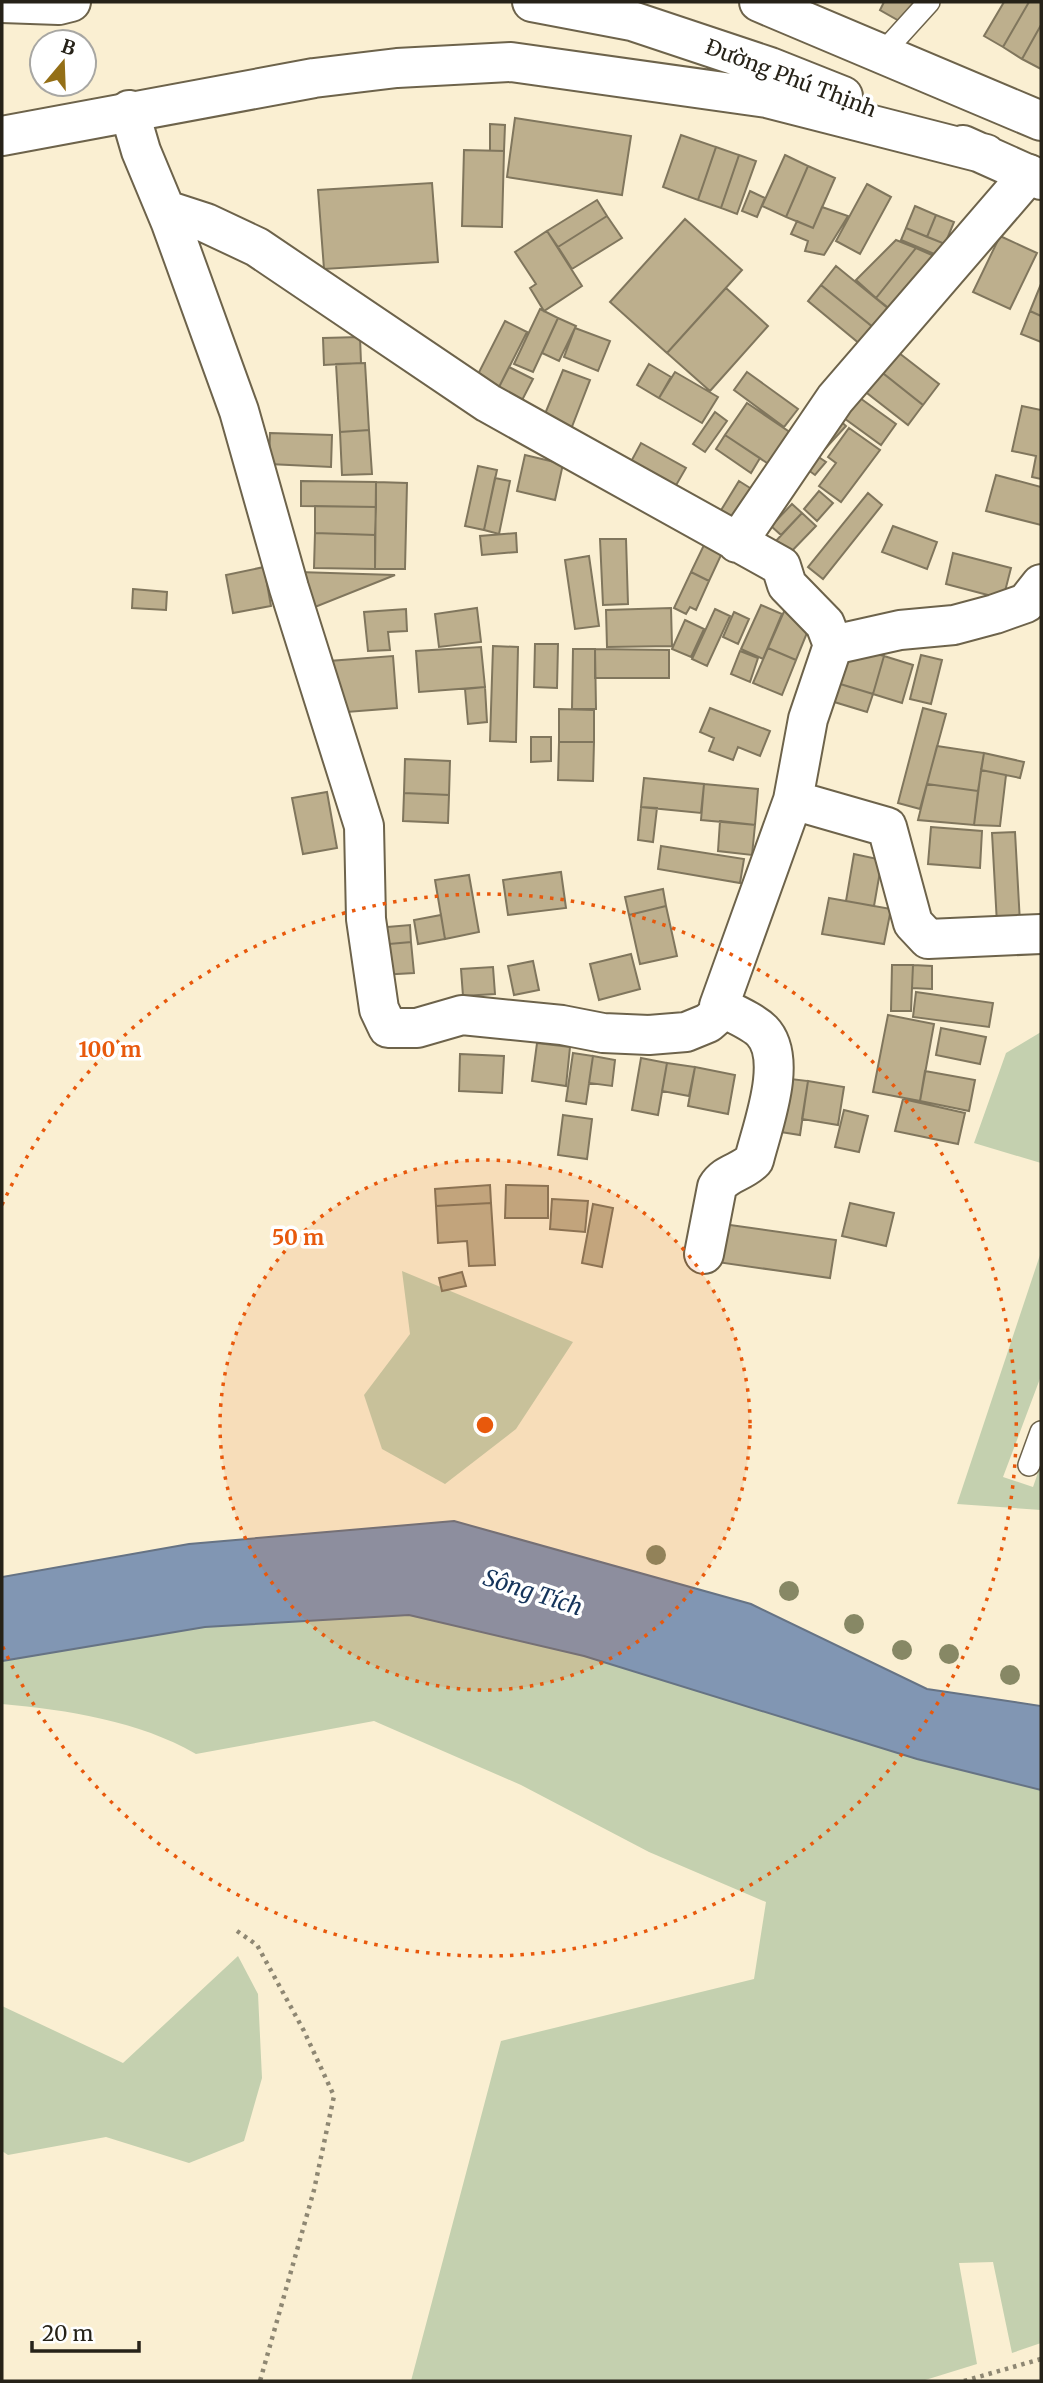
<svg xmlns="http://www.w3.org/2000/svg" width="1043" height="2383" font-family="Merriweather,serif">
	<style>
		.green { fill: #c4d0af }
		.water { fill: #8196b3; stroke: #667384; stroke-width: 2 }
		.building { fill: #bdaf8d; stroke: #80765d; stroke-width: 2 }
		.lines { fill: none; stroke-linecap: round; stroke-linejoin: round }
		.lane-casing { stroke: #6d634b; stroke-width: 24 }
		.street-casing { stroke: #6d634b; stroke-width: 42 }
		.highway-casing { stroke: #6d634b; stroke-width: 42 }
		.path { stroke: #8e8773; stroke-width: 4.5; stroke-dasharray: 3.5 5; stroke-linecap: butt }
		.lane { stroke: #fff; stroke-width: 21 }
		.street { stroke: #fff; stroke-width: 38 }
		.highway { stroke: #fff; stroke-width: 38 }
		.tree { fill: #878865 }
		.ring { fill: none; stroke: #e8590c; stroke-width: 3.5; stroke-dasharray: 3.5 7 }
		.labels { text-anchor: middle; dominant-baseline: central; stroke-width: 7; stroke-linejoin: round; paint-order: stroke }
		.street-label { font-size: 21px; fill: #262218; stroke: #fff }
		.water-label { font-size: 23px; font-style: italic; fill: #15345b; stroke: #fff }
		.centre { fill: #e8590c; stroke: #fff; stroke-width: 3.5 }
		.ring-label { font-size: 21px; text-anchor: middle; font-weight: bold; fill: #e8590c; stroke: #fff; stroke-width: 7; stroke-linejoin: round; paint-order: stroke }
	</style>
	<rect width="100%" height="100%" fill="#faefd2"/>
	<path class="green" d="M1041 1032V1163L974 1143 1006 1053Z
		M1041 1252V1376L1003 1477 1033 1487 1041 1464V1510L957 1504Z
		M402 1271 573 1342 516 1429 445 1484 382 1449 364 1395 410 1334Z
		M409 1615 584 1656 917 1759 1041 1790V2343L1012 2353 993 2262 959 2263 977 2364 922 2381H411L501 2041 754 1979 766 1902 649 1852 521 1785 374 1721 196 1754C139 1721 68 1710 2 1704V1661L205 1627Z
		M238 1956 258 1994 262 2078 244 2141 189 2163 106 2137 8 2155 2 2151V2006L123 2063Z"/>
	<path class="water" d="M454 1521 751 1604 927 1689 1041 1706V1790L917 1759 584 1656 409 1615 205 1627 2 1661V1577L189 1544Z"/>
	<path class="building" d="M884 2H922L908 26 880 10Z
		M1004 2H1029L1003 47 984 36Z
		M1029 2H1041V25L1022 59 1003 47Z
		M1041 25V69L1022 59Z
		M515 118 631 136 622 195 507 177Z
		M490 124 505 125 504 151H490Z
		M681 135 716 147 698 200 663 187Z
		M716 147 739 155 721 208 698 200Z
		M464 150 504 151 502 227 462 226Z
		M739 155 756 161 737 214 721 208Z
		M785 155 808 166 786 217 762 206Z
		M808 166 835 178 813 228 786 217Z
		M432 183 438 262 324 269 318 190Z
		M867 184 891 197 860 254 836 241Z
		M750 191 765 198 757 217 742 211Z
		M597 200 607 216 558 247 547 231Z
		M915 206 936 215 927 237 906 228Z
		M822 207 848 216 824 255 805 251 808 241 791 234 797 221 813 228Z
		M936 215 954 222 945 244 927 237Z
		M607 216 622 238 572 269 558 247Z
		M685 219 742 270 667 353 610 302Z
		M906 228 945 244 939 256 901 240Z
		M547 231 582 286 544 311 530 288 536 284 515 252Z
		M1000 236 1037 253 1010 309 973 292Z
		M896 240 916 248 876 298 856 280Z
		M916 248 943 260 896 314 876 298Z
		M836 266 895 314 879 332 821 285Z
		M1041 284V316L1030 311Z
		M821 285 879 332 866 349 808 301Z
		M726 288 768 326 710 391 667 353Z
		M540 309 558 318 533 372 514 364Z
		M1030 311 1041 316V342L1021 334Z
		M558 318 576 326 559 361 542 353Z
		M505 321 527 332 494 397 472 386Z
		M575 328 610 341 598 371 564 357Z
		M360 337 361 363 324 365 323 338Z
		M890 346 939 384 923 405 874 366Z
		M365 363 369 430 340 432 336 364Z
		M649 364 671 377 659 398 637 385Z
		M874 366 923 405 908 425 858 386Z
		M509 367 533 379 518 408 494 397Z
		M563 370 590 380 568 437 540 426Z
		M675 372 718 397 702 423 659 398Z
		M747 372 798 409 784 427 734 390Z
		M853 393 896 424 881 445 837 413Z
		M747 403 797 437 776 469 725 435Z
		M1022 406 1041 410V479L1032 477 1036 456 1012 451Z
		M715 412 727 421 705 452 693 444Z
		M835 416 846 426 823 451 813 442Z
		M849 428 880 450 841 502 819 486 836 463 828 457Z
		M369 430 372 474 342 475 340 432Z
		M270 433 332 435 331 467 269 464Z
		M725 435 760 458 751 473 716 449Z
		M641 443 686 468 671 494 627 469Z
		M525 455 563 464 555 500 517 491Z
		M817 456 826 462 815 475 797 462Z
		M478 466 497 470 484 530 465 526Z
		M996 475 1041 487V525L986 511Z
		M495 478 510 481 499 534 484 530Z
		M301 481 376 482V507L301 506Z
		M739 481 758 493 734 532 715 520Z
		M376 482 407 483 405 569H375Z
		M819 491 833 503 817 521 804 509Z
		M868 493 882 505 823 579 808 567Z
		M792 504 802 513 781 535 771 526Z
		M315 506 376 507 375 535 315 533Z
		M802 513 816 526 787 556 774 543Z
		M893 526 937 542 927 569 882 552Z
		M315 533 375 535V569L314 568Z
		M516 533 517 552 482 555 480 536Z
		M600 539H626L628 604 603 605Z
		M704 545 722 553 709 581 691 572Z
		M953 553 1011 568 1003 599 946 584Z
		M589 556 599 626 575 629 565 560Z
		M264 567 271 606 233 613 226 575Z
		M298 572 395 575 315 607Z
		M691 572 709 581 696 610 690 607 686 614 674 608Z
		M133 589 167 592 166 610 132 608Z
		M789 600 811 623 796 660 768 648Z
		M761 605 782 614 763 659 741 649Z
		M477 608 481 642 439 647 435 614Z
		M671 608 672 646 607 647 606 610Z
		M406 609 407 631 388 632 390 650 368 651 364 612Z
		M715 609 730 616 707 666 692 659Z
		M734 612 749 619 738 644 723 637Z
		M685 620 704 629 691 657 672 649Z
		M535 644H558L557 688 534 687Z
		M493 646 518 647 516 742 490 741Z
		M848 646 884 656 873 694 837 683Z
		M481 647 485 687 419 692 416 651Z
		M768 648 796 660 782 695 753 683Z
		M573 649H595L596 709H572Z
		M595 649 669 650V678H595Z
		M740 651 758 658 750 682 731 674Z
		M921 655 942 660 931 704 910 699Z
		M393 656 397 708 334 713 329 661Z
		M884 656 913 665 902 703 873 694Z
		M837 683 873 694 867 712 831 701Z
		M485 687 487 722 468 724 465 689Z
		M710 708 770 731 760 756 738 747 733 760 709 751 714 738 700 732Z
		M923 708 946 714 920 809 898 803Z
		M559 709 594 710V742H559Z
		M531 737H551V761L531 762Z
		M559 742H594L593 781 558 780Z
		M937 746 984 753 978 791 927 784Z
		M984 753 1024 762 1020 778 981 770Z
		M405 759 450 761 449 795 404 793Z
		M981 770 1006 775 1000 826 974 825Z
		M644 778 704 784 701 813 641 807Z
		M704 784 758 789 755 825 701 820Z
		M927 784 978 791 974 825 918 820Z
		M327 792 337 848 303 854 292 798Z
		M404 793 449 795 448 823 403 821Z
		M641 807 657 808 653 842 638 840Z
		M720 821 755 825 752 855 718 851Z
		M931 827 982 831 980 868 928 864Z
		M1015 832 1020 923 997 924 992 833Z
		M661 846 744 859 740 883 658 869Z
		M854 854 882 860 874 906 846 901Z
		M561 872 566 908 508 915 503 880Z
		M469 875 479 932 445 939 435 880Z
		M663 889 666 906 629 915 625 897Z
		M829 898 891 909 884 944 822 934Z
		M666 906 677 956 640 964 629 915Z
		M441 915 445 939 418 944 414 920Z
		M410 925 411 942 378 945 376 928Z
		M411 942 414 973 380 975 378 945Z
		M631 954 640 989 599 1000 590 964Z
		M533 961 539 990 514 995 508 966Z
		M892 965H913L911 1011H891Z
		M913 965 932 966V989L912 988Z
		M493 967 495 994 463 996 461 969Z
		M916 992 993 1003 989 1027 913 1017Z
		M888 1015 934 1024 920 1101 873 1092Z
		M941 1028 986 1037 980 1064 936 1055Z
		M537 1043 570 1047 566 1086 532 1081Z
		M573 1053 593 1056 586 1104 566 1101Z
		M460 1054 504 1056 502 1093 459 1091Z
		M593 1056 615 1060 612 1086 589 1083Z
		M641 1058 667 1063 658 1115 632 1110Z
		M667 1063 695 1067 689 1096 662 1091Z
		M695 1067 735 1075 728 1114 688 1106Z
		M925 1071 975 1080 969 1111 920 1101Z
		M782 1078 808 1081 800 1135 774 1131Z
		M808 1081 844 1087 838 1125 802 1119Z
		M903 1099 965 1113 958 1144 895 1131Z
		M844 1110 868 1116 859 1152 835 1147Z
		M563 1115 592 1119 587 1159 558 1155Z
		M490 1185 491 1203 436 1206 435 1189Z
		M506 1185 548 1186V1218H505Z
		M552 1199 588 1201 585 1232 550 1229Z
		M491 1203 495 1265 469 1266 467 1241 438 1243 436 1206Z
		M850 1203 894 1213 886 1246 842 1236Z
		M593 1204 613 1208 602 1267 582 1263Z
		M723 1224 836 1240 830 1278 717 1262Z
		M462 1272 466 1286 442 1291 439 1278Z"/>
	<g class="lines">
		<g class="lane-casing">
			<path id="lane" d="M890 45 929 2
				M1029 1465 1041 1432"/>
		</g>
		<g class="street-casing">
			<path id="street" d="M129 110 141 151 171 223 239 411 289 588 364 826 366 919 379 1009 388 1028H417L462 1015 562 1025 603 1033 649 1035 686 1032 708 1023 724 1009 719 1006 793 800 808 719 833 645 900 630 954 625 995 614 1026 603 1041 584
				M166 210 206 223 257 247 488 403 781 566 787 585 825 624 833 645
				M737 543 835 399 1029 174
				M793 800 887 827 913 923 928 939 1041 934
				M704 1254 717 1187C726 1172 742 1173 754 1160 762 1127 789 1059 762 1031 752 1021 732 1013 719 1006"/>
		</g>
		<g class="highway-casing">
			<path id="highway" d="M532 2 632 21 770 67 843 96
				M759 2 1041 121
				M2 3 59 5 71 2
				M2 136 314 78 397 68 511 62 767 98 986 154
				M963 145 1041 180"/>
		</g>
		<path class="path" d="M237 1931 257 1945 304 2031 334 2096 314 2190 260 2381
			M964 2381 1041 2359"/>
		<use href="#lane" class="lane"/>
		<use href="#street" class="street"/>
		<use href="#highway" class="highway"/>
	</g>
	<g class="tree">
		<circle cx="656" cy="1555" r="10"/>
		<circle cx="789" cy="1591" r="10"/>
		<circle cx="854" cy="1624" r="10"/>
		<circle cx="902" cy="1650" r="10"/>
		<circle cx="949" cy="1654" r="10"/>
		<circle cx="1010" cy="1675" r="10"/>
	</g>
	<circle cx="485" cy="1425" r="265" fill="#e8590c" fill-opacity=".12"/>
	<g class="ring">
		<circle cx="485" cy="1425" r="265"/>
		<path d="M2 1205A531 531 0 1 1 2 1645"/>
	</g>
	<g class="labels">
		<g class="street-label">
			<text transform="translate(791 78) rotate(21)">Đường Phú Thịnh</text>
		</g>
		<g class="water-label">
			<text transform="translate(533 1592) rotate(18)">Sông Tích</text>
		</g>
	</g>
	<circle cx="485" cy="1425" r="10" class="centre"/>
	<g class="ring-label">
		<text x="110" y="1057">100 m</text>
		<text x="298" y="1245">50 m</text>
	</g>
	<rect width="1043" height="2383" fill="none" stroke="#262218" stroke-width="7"/>
	<g transform="translate(63 63) rotate(19)"><circle r="33" fill="#ffffff" stroke="#a8a7a3" stroke-width="2"/>
	<path d="M0-5L12 26L0 18L-12 26Z" fill="#946f17"/>
	<text y="-10" font-size="19" font-weight="bold" text-anchor="middle" fill="#262218">B</text>
	</g>
	<path d="M32 2341v10h107v-10" fill="none" stroke="#262218" stroke-width="3.5"/>
	<text x="42" y="2341" font-size="21" fill="#262218" stroke="#ffffff" stroke-width="5" paint-order="stroke">20 m</text>
</svg>
